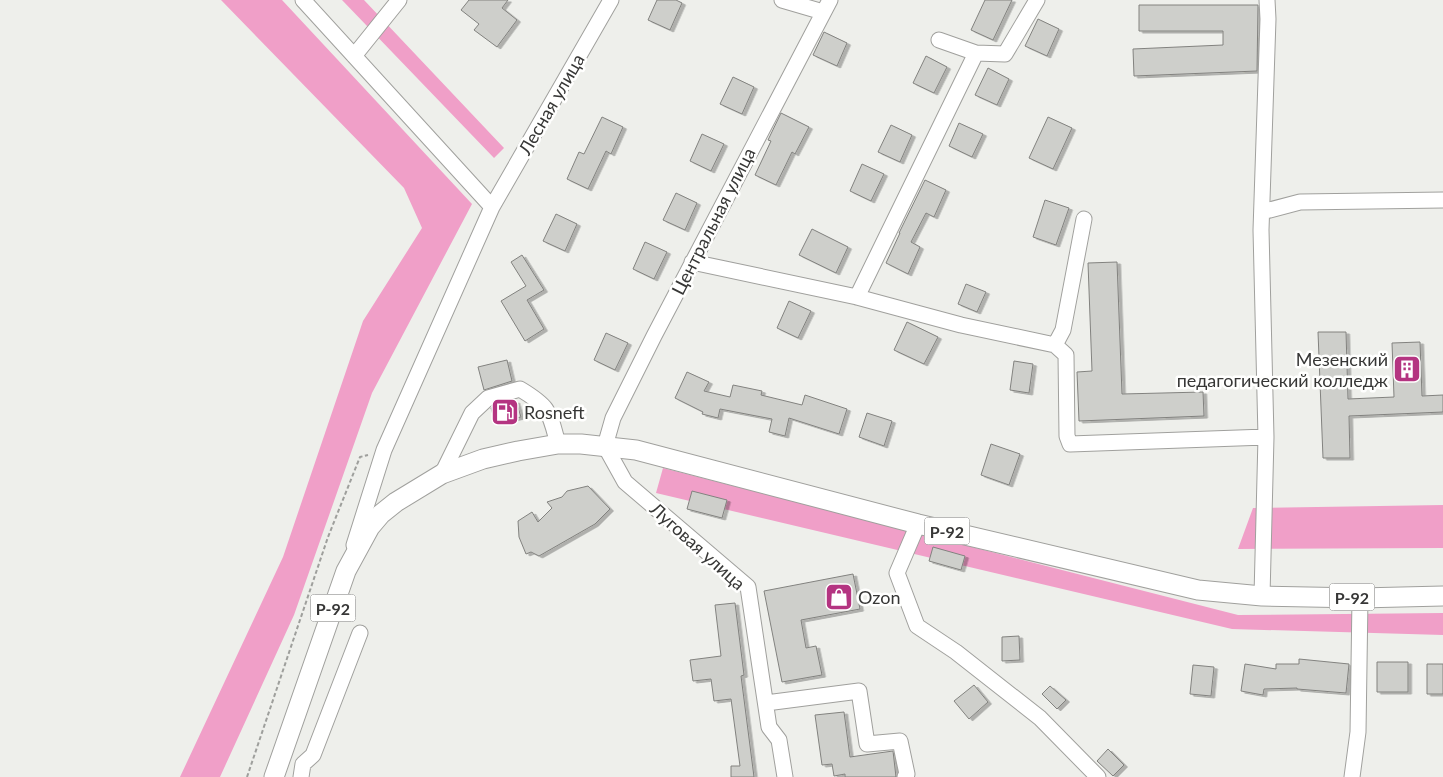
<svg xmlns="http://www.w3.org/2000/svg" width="1443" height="777" font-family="Lato,sans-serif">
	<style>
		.forest { fill: #f09fc8 }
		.building { fill: #cecfcb; stroke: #82827f; filter: url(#shadow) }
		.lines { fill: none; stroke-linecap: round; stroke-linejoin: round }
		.minor-casing { stroke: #a0a09d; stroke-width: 17 }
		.major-casing { stroke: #a0a09d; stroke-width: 21 }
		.path { stroke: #9e9f9c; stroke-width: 2; stroke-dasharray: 4 2.5; stroke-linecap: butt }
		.minor { stroke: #fff; stroke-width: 15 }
		.major { stroke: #fff; stroke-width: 19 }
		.labels { text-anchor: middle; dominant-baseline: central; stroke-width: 5; stroke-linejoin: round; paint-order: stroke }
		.shield { fill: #fffffe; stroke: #737372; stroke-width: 1 }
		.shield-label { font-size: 16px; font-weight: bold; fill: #373736 }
		.street-label { font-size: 18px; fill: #373736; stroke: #fffffe }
		.poi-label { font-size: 18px; fill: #373736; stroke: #fffffe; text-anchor: start }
	</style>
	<defs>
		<filter id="shadow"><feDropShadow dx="3.5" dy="2" stdDeviation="0" flood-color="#0004"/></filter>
	</defs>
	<rect width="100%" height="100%" fill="#eeefeb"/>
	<path class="forest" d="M221 0H282L472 204 372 393 294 615 220 777H180L283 557 363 321 422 228 404 188Z
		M342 0H364L504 148 494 158Z
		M663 468 1238 615 1443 613V635L1232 629 656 493Z
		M1443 505V548L1238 549 1253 508Z"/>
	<path class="building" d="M469 0H508L502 8 517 20 497 47 474 30 479 24 461 10Z
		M657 0H676L682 3 670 30 648 20Z
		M985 0H1012L993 40 971 30Z
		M1139 5H1258L1257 71 1134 76 1133 49 1223 45V31H1139Z
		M1038 19 1059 29 1047 56 1025 46Z
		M824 32 847 43 837 66 813 55Z
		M926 56 947 67 934 93 913 83Z
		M988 68 1009 79 997 105 975 95Z
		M733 77 754 87 742 114 720 104Z
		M781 113 809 127 795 154 792 152 776 185 755 175 771 141 768 140Z
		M602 117 623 127 611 154 606 151 588 189 567 179 579 152 584 154Z
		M1048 117 1072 128 1053 169 1029 158Z
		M959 123 983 134 972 157 949 146Z
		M891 125 912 135 900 162 878 152Z
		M702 134 724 144 711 171 690 161Z
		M862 164 884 174 871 201 850 191Z
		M925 180 946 190 934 217 926 213 911 242 920 247 908 274 886 263 900 233H899Z
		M676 193 697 203 685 230 663 220Z
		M1045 200 1069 208 1056 245 1033 237Z
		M556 214 577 224 565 251 543 241Z
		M812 229 848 247 836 273 799 255Z
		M645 242 667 252 654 279 633 269Z
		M522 255 544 290 527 300 544 329 525 341 501 301 526 286 511 262Z
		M1117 262 1122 394 1203 392 1204 416 1079 421 1077 372 1092 371 1088 263Z
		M966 284 986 292 977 312 958 304Z
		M789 301 811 311 798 338 777 328Z
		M907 322 938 337 924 364 894 350Z
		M1318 332H1346L1348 399 1394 397 1392 343 1420 342 1422 396 1443 395V412L1349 416 1350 458H1323Z
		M606 333 628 343 615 370 594 360Z
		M507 360 512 381 484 390 478 367Z
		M1014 361 1033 364 1029 393 1010 390Z
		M687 372 709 382 704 391 730 397 733 385 762 391 761 395 802 405 805 395 847 409 839 434 789 418 785 436 769 432 772 419 720 409 718 418 702 414 703 412 675 398Z
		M516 401 521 417 495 423 491 408Z
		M867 413 892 421 884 446 859 437Z
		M991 444 1020 454 1009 485 981 475Z
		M588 486 610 509 595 524 539 556 531 552 526 554 519 537 518 521 532 512 538 522 552 508 547 502 562 497 567 491Z
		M692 491 727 500 722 518 687 509Z
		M933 547 965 556 961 570 929 561Z
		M853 574 860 609 801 620 806 648 816 646 822 675 782 682 764 591Z
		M735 603 744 675 741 676 754 777H731V766H740L731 699 714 701 711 679 693 681 690 660 721 656 715 605Z
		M1019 636 1020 660 1002 661V637Z
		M1299 659 1349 664 1346 693 1297 689V688L1264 689 1263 695 1241 691 1245 664 1276 669V664H1299Z
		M1377 662H1408V692H1377Z
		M1427 664H1443V694H1427Z
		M1193 665 1214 667 1211 696 1190 694Z
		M974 685 988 702 969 719 954 701Z
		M1050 686 1066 700 1057 709 1042 694Z
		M844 712 850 757 893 751 896 777H845V774L834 776 832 764 822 765 815 715Z
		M1108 749 1124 765 1113 776 1097 761Z"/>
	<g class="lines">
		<g class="minor-casing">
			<path id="minor" d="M303 0 492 207 384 450 354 545
				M782 0 823 12
				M939 40 976 53
				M354 56 399 0
				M492 207 611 0
				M1262 212 1300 202 1443 200
				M692 262 857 297 961 325 1055 345 1066 355 1067 436 1070 444 1266 437 1262 596
				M857 297 976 53 1005 54 1037 0
				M1055 345 1063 330 1084 219
				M1266 437 1261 230 1268 19 1267 0
				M442 474 472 413 488 398 520 389C550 407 549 411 558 444
				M918 524 897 573 917 626 956 652 1040 718 1098 777
				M766 703 859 691 867 744 900 741 907 774 905 777
				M301 777 303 764 313 755 360 633
				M785 777 779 740 769 727 748 587 625 482 605 446 613 418 654 336 830 0
				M1352 777 1358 732 1360 598"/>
		</g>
		<g class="major-casing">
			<path id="major" d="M274 777 346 571 370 527 381 514 396 502 442 474 483 459 518 451 558 444H581L636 450 918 524 1198 590 1262 596 1360 598 1443 596"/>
		</g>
		<path class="path" d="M247 777 328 537 360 457 368 455"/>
		<use href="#minor" class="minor"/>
		<use href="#major" class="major"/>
	</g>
	<defs>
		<g id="building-square" transform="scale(1.4375)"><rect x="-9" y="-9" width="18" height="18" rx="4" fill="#b43481" stroke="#fffffe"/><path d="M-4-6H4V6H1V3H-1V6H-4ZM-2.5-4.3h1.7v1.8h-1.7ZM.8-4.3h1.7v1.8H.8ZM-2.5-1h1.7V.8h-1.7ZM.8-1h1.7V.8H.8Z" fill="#fff"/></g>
		<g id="fuel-square" transform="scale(1.4375)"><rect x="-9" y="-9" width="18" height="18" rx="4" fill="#b43481" stroke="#fffffe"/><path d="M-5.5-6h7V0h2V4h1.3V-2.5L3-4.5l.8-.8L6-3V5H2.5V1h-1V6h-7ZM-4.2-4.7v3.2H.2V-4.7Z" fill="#fff"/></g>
		<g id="shop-square" transform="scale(1.4375)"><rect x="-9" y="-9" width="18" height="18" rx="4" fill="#b43481" stroke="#fffffe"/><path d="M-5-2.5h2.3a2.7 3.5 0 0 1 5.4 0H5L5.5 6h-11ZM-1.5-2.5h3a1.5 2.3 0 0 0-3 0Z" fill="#fff"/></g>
	</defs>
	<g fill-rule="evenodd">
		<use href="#building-square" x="1407" y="369"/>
		<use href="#fuel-square" x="505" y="412"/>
		<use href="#shop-square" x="839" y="597"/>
	</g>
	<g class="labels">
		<g class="shield">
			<rect x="924.5" y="517.5" width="45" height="27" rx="4"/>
			<rect x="1329.5" y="583.5" width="45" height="27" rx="4"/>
			<rect x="310.5" y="594.5" width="45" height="27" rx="4"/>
		</g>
		<g class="shield-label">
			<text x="947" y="531">Р-92</text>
			<text x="1352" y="597">Р-92</text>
			<text x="333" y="608">Р-92</text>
		</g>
		<g class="street-label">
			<text transform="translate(551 104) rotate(-60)">Лесная улица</text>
			<text transform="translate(713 221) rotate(-63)">Центральная улица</text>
			<text transform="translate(698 546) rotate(42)">Луговая улица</text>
		</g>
		<g class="poi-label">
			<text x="1388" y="359" text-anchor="end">Мезенский<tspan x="1388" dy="21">педагогический колледж</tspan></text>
			<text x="524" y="412">Rosneft</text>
			<text x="858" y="597">Ozon</text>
		</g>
	</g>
</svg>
